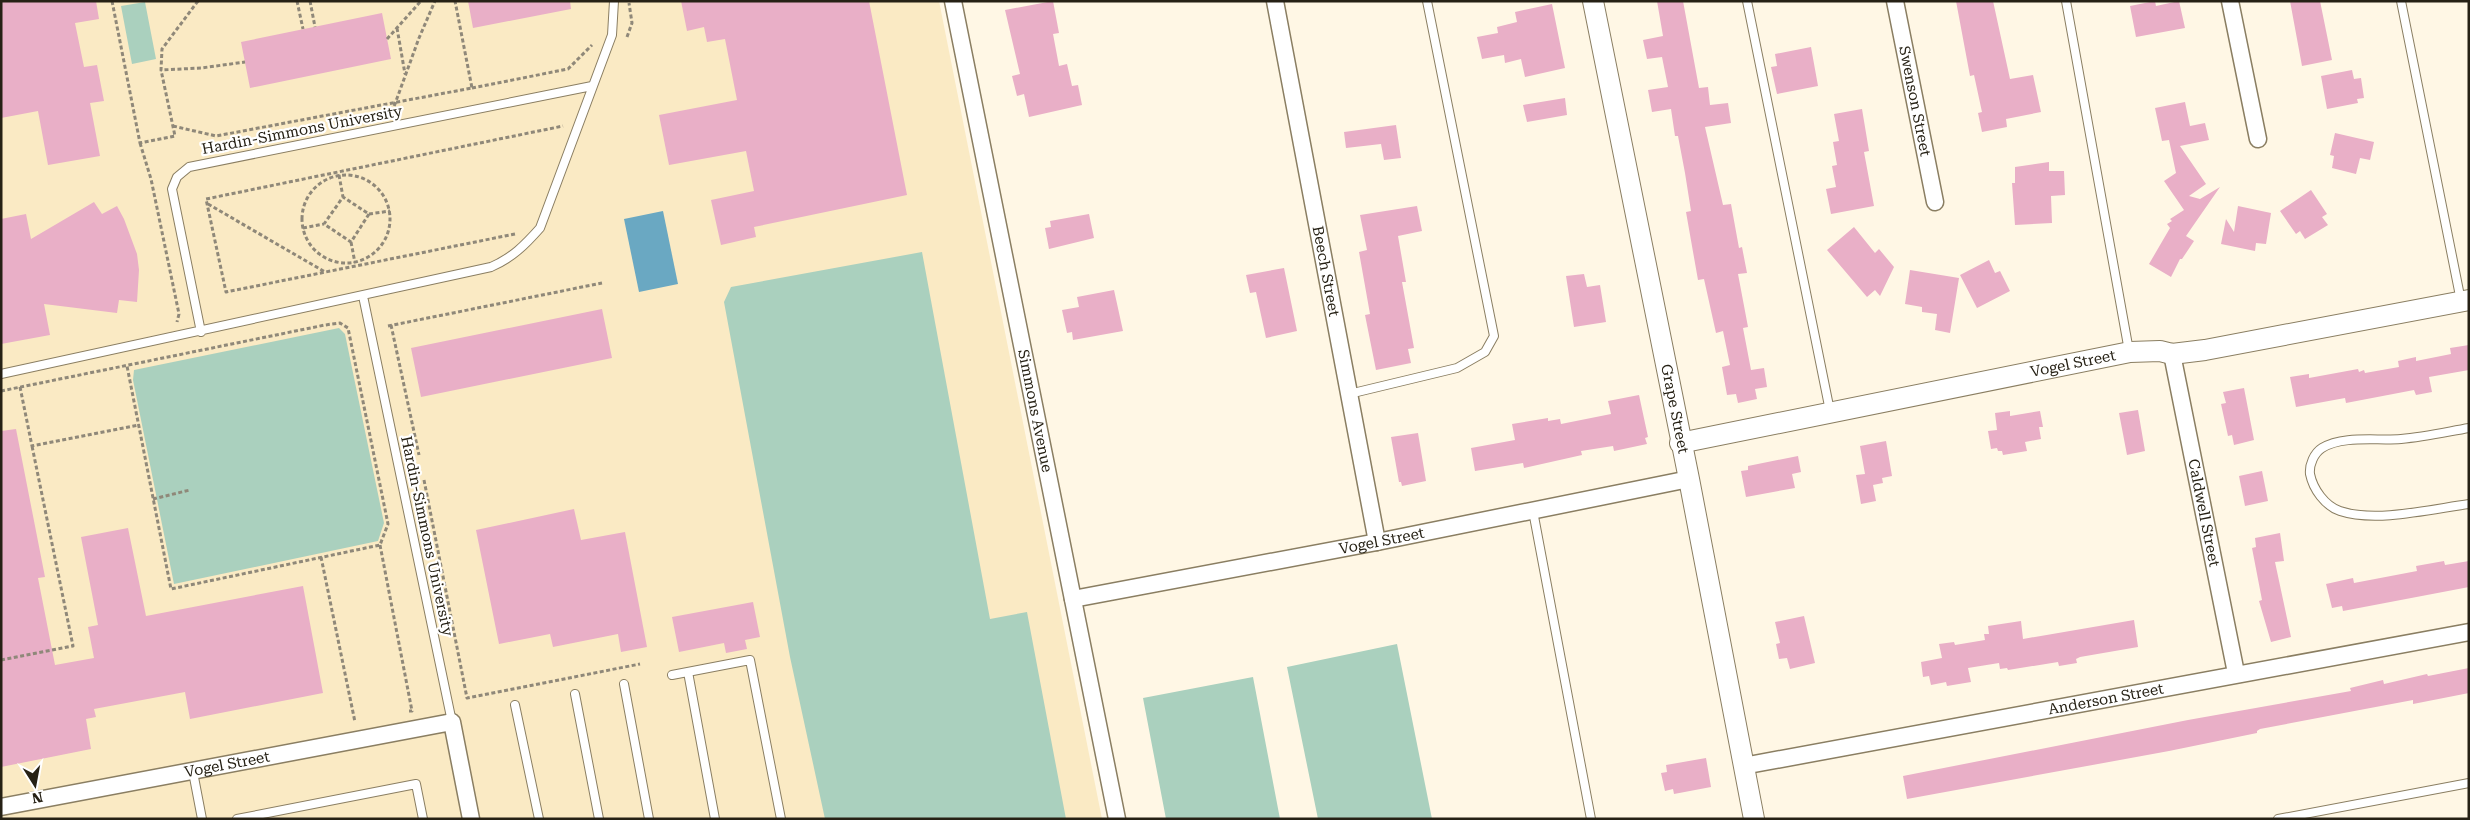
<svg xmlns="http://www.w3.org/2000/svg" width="2470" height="820" font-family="'Roboto Serif',serif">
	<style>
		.built { fill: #faeac4 }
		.green { fill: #aad0be }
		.water { fill: #6aa8c2 }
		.building { fill: #e9afc7 }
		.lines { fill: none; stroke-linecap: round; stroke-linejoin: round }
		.service-casing { stroke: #8a7e62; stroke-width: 10 }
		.minor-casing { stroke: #8a7e62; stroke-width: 19 }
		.tertiary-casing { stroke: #8a7e62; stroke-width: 22 }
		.path { stroke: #8f8879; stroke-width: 3; stroke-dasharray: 4 2.5; stroke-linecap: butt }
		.service { stroke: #fff; stroke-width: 8 }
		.minor { stroke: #fff; stroke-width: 16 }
		.tertiary { stroke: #fff; stroke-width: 20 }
		.labels { text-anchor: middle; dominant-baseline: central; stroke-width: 4.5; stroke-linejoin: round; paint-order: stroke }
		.street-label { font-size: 15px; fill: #262115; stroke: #fff }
	</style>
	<rect width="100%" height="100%" fill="#fff7e5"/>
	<path class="built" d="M1 1H939L1102 819H1Z"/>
	<path class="green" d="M145 2 156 59 132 64 121 6Z
		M922 252 990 619 1027 612 1066 819H825L790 657 724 302 731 287Z
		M339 328 345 334 384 523 378 541 174 584 133 380 134 370Z
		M1397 644 1432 819H1318L1287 667Z
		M1253 677 1280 819H1166L1143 698Z"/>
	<path class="water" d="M663 211 678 284 639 292 624 219Z"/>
	<path class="building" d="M1 1H96L99 19 75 23 84 67 97 65 104 101 90 103 100 156 48 165 38 111 1 118Z
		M468 1H570L571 9 473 28Z
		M681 1H869L907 195 754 227 756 237 721 245 711 200 754 191 746 151 669 165 659 115 737 100 725 39 707 42 704 27 687 31Z
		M1053 1 1059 33 1053 34 1059 66 1067 64 1072 86 1078 85 1082 105 1029 117 1024 94 1017 96 1012 76 1020 74 1005 10Z
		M1657 1H1683L1699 88 1708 87 1710 105 1728 103 1731 123 1705 127 1723 205 1731 204 1739 248 1742 247 1747 273 1738 274 1748 327 1743 328 1751 370 1764 368 1767 387 1755 389 1757 399 1738 403 1736 394 1727 395 1722 367 1730 365 1723 331 1716 333 1704 279 1698 280 1686 212 1691 211 1685 173 1678 136H1675L1671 109 1652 112 1648 90 1668 87 1662 57 1647 59 1643 40 1663 36Z
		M1956 1H1993L2010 79 2033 75 2041 112 2006 119 2007 127 1982 132 1978 113 1982 112 1974 75 1970 76Z
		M2155 1 2156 6 2179 1 2185 28 2136 37 2130 6Z
		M2290 1H2320L2332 60 2302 66Z
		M1552 4 1565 68 1525 77 1521 59 1505 63 1504 55 1482 59 1477 37 1498 33 1497 27 1517 22 1515 12Z
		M382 13 391 59 250 88 241 42Z
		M1811 47 1818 86 1777 94 1771 67 1777 66 1775 54Z
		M2352 70 2354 79 2361 78 2364 98 2357 99 2358 103 2327 109 2321 76Z
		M1565 98 1567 115 1527 122 1523 105Z
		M2185 102 2190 126 2205 123 2209 140 2180 146 2206 184 2189 196 2200 199 2220 187 2186 236 2194 241 2182 259H2180L2171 277 2149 264 2170 228 2167 224 2172 221 2170 219 2184 210 2164 181 2176 173 2169 140 2162 141 2155 108Z
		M1862 109 1869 151 1864 152 1874 206 1831 214 1826 189 1836 187 1832 166 1837 165 1833 142 1839 141 1834 114Z
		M1396 125 1401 158 1384 160 1381 144 1346 148 1344 132Z
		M2335 133 2374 142 2370 160 2360 158 2356 174 2332 168 2334 156 2330 155Z
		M2049 162V171H2064L2065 195 2051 196 2052 223 2015 225 2012 183H2015V167Z
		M2311 190 2327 214 2322 217 2328 225 2305 239 2300 231 2296 234 2280 211Z
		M94 202 102 214 117 206 124 219 137 254 139 270 137 302 119 300 117 313 44 304 50 335 1 344V219L26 214 31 239Z
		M1417 206 1422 231 1398 236 1406 282H1402L1414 348 1408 349 1411 363 1376 370 1365 315 1370 314 1359 252 1367 250 1360 215Z
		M2238 206 2271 213 2266 244 2256 243 2255 251 2221 244 2226 219 2234 232Z
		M1089 214 1094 238 1049 249 1045 228 1051 227 1050 221Z
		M1854 227 1875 253 1879 249 1894 267 1880 296 1875 290 1867 297 1827 250Z
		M1989 260 1995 273 2000 271 2010 291 1977 308 1960 275Z
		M1284 268 1297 331 1266 338 1256 292 1250 293 1246 275Z
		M1910 270 1959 278 1950 333 1935 330 1937 314 1922 312V307L1905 304Z
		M1584 274 1587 287 1600 285 1606 322 1574 327 1566 276Z
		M1114 290 1123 331 1073 340 1072 332 1067 333 1062 310 1079 307 1077 297Z
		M602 309 612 358 421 397 411 348Z
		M2469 345V370L2429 377 2432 392 2416 395 2414 390 2346 403 2345 398 2296 407 2290 377 2309 374V378L2358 369 2359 372 2364 370 2365 373 2399 367 2398 361 2416 357V361L2451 354 2450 348Z
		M2244 388 2254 440 2234 445 2232 435 2228 436 2221 404 2226 403 2223 392Z
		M1639 395 1648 437 1645 438 1647 444 1614 451 1613 446 1581 451 1582 455 1524 468 1523 463 1475 471 1471 448 1515 440 1512 424 1548 418V421L1560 419 1561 424 1611 414 1608 401Z
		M2138 410 2145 451 2127 455 2119 413Z
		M2010 411V416L2040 411 2043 427H2039L2041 439 2025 442 2027 451 2003 455 2002 451H1998L1997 448 1991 449 1988 431 1997 430 1995 413Z
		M16 429 45 577 38 578 55 665 94 658 88 627 98 625 81 537 128 528 146 616 303 586 323 693 190 719 185 692 94 709 96 717 86 719 91 749 1 767V431Z
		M1418 433 1426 481 1402 486 1401 482H1399L1391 437Z
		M1886 441 1892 476 1882 478 1883 483 1873 485 1876 501 1861 504 1856 475 1865 474 1860 446Z
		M1798 456 1801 472 1792 474 1795 488 1746 497 1741 471 1748 470V466Z
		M2262 471 2268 501 2245 506 2239 476Z
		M574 509 581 540 625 532 647 647 621 652 618 634 553 647 550 634 499 644 476 530Z
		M2280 533 2284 561 2275 562 2291 637 2271 642 2259 601 2262 600 2252 548 2256 547 2255 538Z
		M2444 561 2445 565 2469 561V587L2343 611 2342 606 2332 608 2326 584 2353 578 2354 583 2417 571 2416 566Z
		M753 602 760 637 745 640 747 649 726 653 724 643 679 652 672 617Z
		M1804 616 1815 663 1790 669 1787 658 1779 659 1776 644 1780 643 1775 622Z
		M2134 620 2138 647 2080 657 2076 659 2077 663 2059 666 2058 662 2008 670 2007 668 2000 669 1999 663 1968 668 1971 682 1947 686 1946 682 1931 685 1929 676 1923 677 1921 662 1942 658 1939 644 1954 642 1955 645 1985 640 1984 634H1989L1988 626 2021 621 2023 639Z
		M2469 668V693L2413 704V700L2365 709 2260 729 2257 731V733L2169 751 1907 799 1903 776 2188 720 2351 691 2350 688 2383 680 2384 684 2427 674 2428 676Z
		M1706 758 1711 787 1674 794 1673 789 1665 791 1661 773 1667 772 1666 765Z"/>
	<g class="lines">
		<g class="service-casing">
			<path id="service" d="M1747 1 1830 411
				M2066 1 2129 351
				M2401 1 2461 301
				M363 296 452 722
				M201 332 172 189 177 177 189 167 592 86
				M1 374 491 267C512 258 525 245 540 228L612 35 614 1
				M1349 394 1457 368 1485 352 1494 336 1427 1
				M2469 428C2446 432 2424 437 2401 439 2377 441 2343 435 2322 448 2314 453 2309 465 2310 474 2313 489 2325 506 2340 511 2376 523 2432 509 2469 504
				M1533 511 1591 819
				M688 672 715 819
				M672 675 750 660 781 819
				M624 684 649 819
				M575 694 599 819
				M515 705 539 819
				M193 772 202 819
				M237 819 416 784 423 819
				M2278 819 2469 783"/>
		</g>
		<g class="minor-casing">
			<g id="minor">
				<path id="s1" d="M953 1 1117 819"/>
				<path id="s2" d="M1275 1 1377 542"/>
				<path id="s3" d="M1895 1 1935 202"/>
				<path d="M2230 1 2258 139"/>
				<path id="s4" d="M2172 354 2236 673"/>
				<path id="s5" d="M1073 599 1377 542 1689 479"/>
				<path id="s6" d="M1743 766 2469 632"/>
				<path id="s7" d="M1 807 452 722 471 819"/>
			</g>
		</g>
		<g class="tertiary-casing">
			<g id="tertiary">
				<path id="s8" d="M1593 1 1689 479 1754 819"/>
				<path id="s9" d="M1680 443 2130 352 2160 351 2172 354 2205 350 2469 300"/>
			</g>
		</g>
		<path class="path" d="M112 1 140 143 175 136 161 70
			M198 1 162 49 161 70 201 68 245 62
			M297 1 303 29
			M310 1 315 27
			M397 28 405 74
			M627 37 632 23 629 3
			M387 39 421 1
			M472 88 568 69 592 45
			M392 112 419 38 435 1
			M173 126 216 136 472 88 455 1
			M140 143 151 179 179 314 177 322
			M302 219a44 44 0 1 1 88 0a44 44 0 1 1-88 0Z
			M339 175 343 197 324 224 351 242 369 214 343 197
			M208 204 325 272
			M369 214 390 211
			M303 228 324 224
			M515 234 226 292 206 199 563 126
			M351 242 355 263
			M391 325 419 455
			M388 326 602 283
			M20 387 32 446 139 425
			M1 391 325 325 340 323 348 328 388 524 380 545 171 589 127 366
			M424 480 467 698 640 664
			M153 499 190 490
			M380 545 412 711H409
			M321 557 355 722
			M1 660 73 646 32 446"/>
		<use href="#service" class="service"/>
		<use href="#minor" class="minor"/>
		<use href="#tertiary" class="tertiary"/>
	</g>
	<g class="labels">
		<g class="street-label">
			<text stroke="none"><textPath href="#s3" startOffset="102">Swenson Street</textPath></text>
			<text transform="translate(302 130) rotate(-11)">Hardin-Simmons University</text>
			<text stroke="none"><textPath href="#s2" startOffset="275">Beech Street</textPath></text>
			<text stroke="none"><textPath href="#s9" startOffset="401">Vogel Street</textPath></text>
			<text stroke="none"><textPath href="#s1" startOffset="418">Simmons Avenue</textPath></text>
			<text stroke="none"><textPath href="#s8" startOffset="416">Grape Street</textPath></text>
			<text stroke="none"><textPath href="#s4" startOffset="162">Caldwell Street</textPath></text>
			<text transform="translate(427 536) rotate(78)">Hardin-Simmons University</text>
			<text stroke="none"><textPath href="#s5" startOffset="314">Vogel Street</textPath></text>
			<text stroke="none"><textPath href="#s6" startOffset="369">Anderson Street</textPath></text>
			<text stroke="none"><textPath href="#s7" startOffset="230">Vogel Street</textPath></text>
		</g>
	</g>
	<rect width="2470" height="820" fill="none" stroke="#262115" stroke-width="5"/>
	<g transform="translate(35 785) rotate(169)" stroke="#ffffff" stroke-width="4" paint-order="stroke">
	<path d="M0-4L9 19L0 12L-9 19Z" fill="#262115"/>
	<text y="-8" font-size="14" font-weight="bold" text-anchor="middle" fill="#262115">N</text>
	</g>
</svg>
